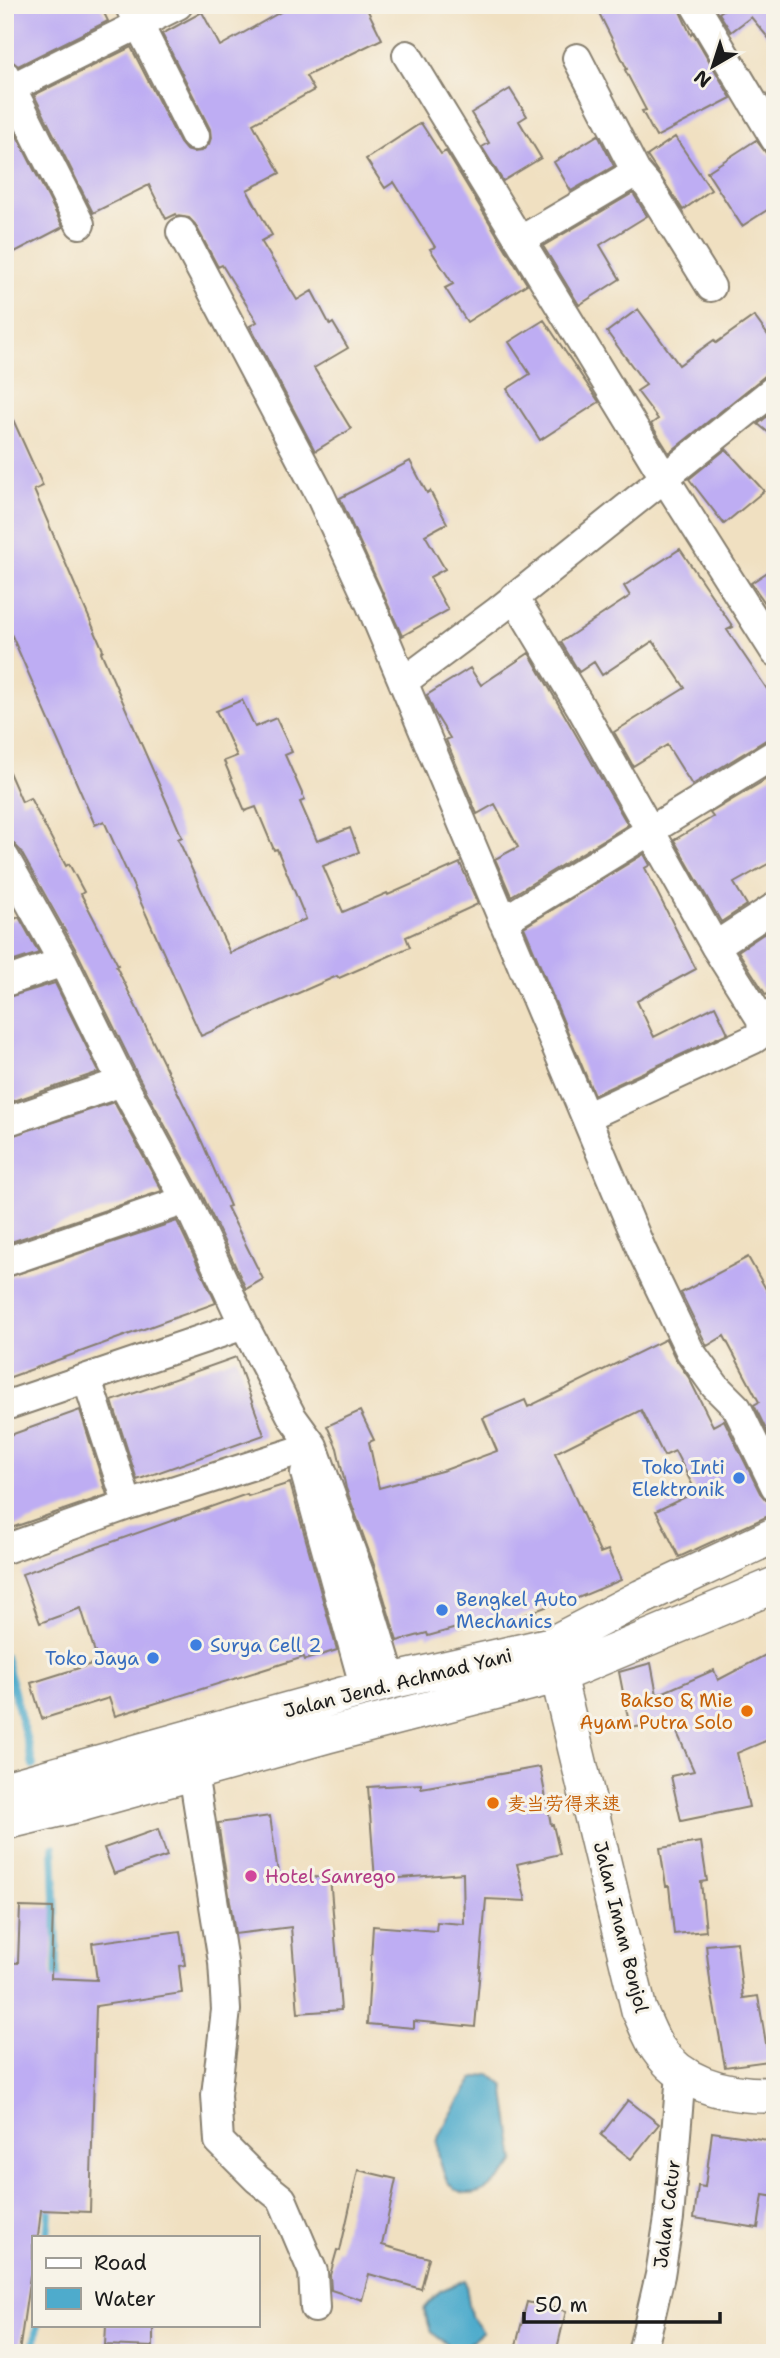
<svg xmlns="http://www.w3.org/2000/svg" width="780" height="2358" font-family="'Shantell Sans','LXGW WenKai TC',sans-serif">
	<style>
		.water { fill: #4eabcc; stroke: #356474; stroke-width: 2 }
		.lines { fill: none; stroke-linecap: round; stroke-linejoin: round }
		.stream { stroke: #4eabcc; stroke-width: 8 }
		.building { fill: #beadf3 }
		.minor-casing { stroke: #867e6e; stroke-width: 32 }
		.tertiary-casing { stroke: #867e6e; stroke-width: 38 }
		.minor { stroke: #fff; stroke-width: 28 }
		.tertiary { stroke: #fff; stroke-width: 35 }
		.shop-dot { fill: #3f7fe0; stroke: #f7f3e8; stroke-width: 2.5 }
		.food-dot { fill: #e8710a; stroke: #f7f3e8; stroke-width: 2.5 }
		.hotel-dot { fill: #d1479c; stroke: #f7f3e8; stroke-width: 2.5 }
		.labels { text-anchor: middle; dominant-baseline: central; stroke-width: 6; stroke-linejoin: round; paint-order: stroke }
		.shop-label { font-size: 19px; fill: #366cbe; stroke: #f7f3e8; text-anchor: end }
		.street-label { font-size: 19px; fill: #1c1c1c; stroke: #f7f3e8 }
		.food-label { font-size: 19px; fill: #c56008; stroke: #f7f3e8; text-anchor: end }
		.hotel-label { font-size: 19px; fill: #b23c85; stroke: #f7f3e8; text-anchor: start }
	</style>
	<rect width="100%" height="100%" fill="#f7f3e8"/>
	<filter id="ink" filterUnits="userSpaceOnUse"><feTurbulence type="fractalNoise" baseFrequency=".0143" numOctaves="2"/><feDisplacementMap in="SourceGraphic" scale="14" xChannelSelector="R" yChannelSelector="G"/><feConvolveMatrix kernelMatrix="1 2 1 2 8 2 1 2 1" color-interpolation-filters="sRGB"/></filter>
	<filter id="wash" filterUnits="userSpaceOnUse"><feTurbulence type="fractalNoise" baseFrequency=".00686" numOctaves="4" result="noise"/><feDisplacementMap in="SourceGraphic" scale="28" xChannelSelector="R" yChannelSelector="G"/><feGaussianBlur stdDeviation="1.57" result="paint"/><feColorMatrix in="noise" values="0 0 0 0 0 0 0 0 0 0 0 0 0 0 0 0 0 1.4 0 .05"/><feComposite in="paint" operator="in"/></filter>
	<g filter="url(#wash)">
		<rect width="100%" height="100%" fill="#f0e0c1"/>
		<path class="water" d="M490 2074 504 2086 515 2161C498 2187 458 2215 443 2171 440 2162 436 2149 438 2139 439 2131 467 2090 473 2079Z
			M465 2280 471 2316 483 2332 466 2345 452 2348 431 2332 424 2309 440 2291Z"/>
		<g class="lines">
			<path class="stream" d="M5 1657 33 1765
				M53 1848 57 1945 56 1986
				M47 2237 50 2202
				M33 2353 37 2325"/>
		</g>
		<g id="blocks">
			<path class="building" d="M5 5H100L108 21 18 66 9 59 5 53Z
				M293 5H365L382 39 306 76 314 90 253 124 280 173 247 190 272 235 261 241 297 300 312 291 330 325 333 323 348 348 314 368 351 429 315 451 250 326 257 322 222 265 218 267 195 224 189 218 177 216 176 214 166 219 149 185 93 213 34 95 131 47 180 143 186 150 193 152 202 151 209 144 211 138 210 129 162 34 202 12 220 46Z
				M595 5H677L691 35 693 33 731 98 656 137 642 111 646 110 625 70 627 69Z
				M730 5H775V46L751 17 731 32 719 13Z
				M510 89 527 116 519 121 541 158 503 181 482 147 489 143 471 113Z
				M5 112 63 227 5 257Z
				M421 123 441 154 446 151 527 284 467 322 445 288 453 284 430 249 435 247 394 182 385 188 366 159Z
				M598 135 614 166 571 191 554 162Z
				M675 137 711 190 683 210 647 156Z
				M756 140 766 153 775 157V205L742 226 707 172Z
				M633 193 647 216 600 245 620 279 579 305 543 246Z
				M638 309 679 365 714 340 716 343 754 316 775 345V373L765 376 669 453 651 424 658 419 637 391 646 385 607 332Z
				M544 320 599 402 540 440 507 389 530 374 509 342Z
				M5 402 43 486 34 490 103 650 101 652 182 837 178 839 230 953 306 919 277 849 274 850 256 807 245 811 224 761 237 756 216 711 242 700 255 727 276 718 292 752 285 755 305 800 300 802 317 841 350 828 359 852 323 866 343 912 387 893 388 895 460 863 478 904 406 937 410 947 339 978 337 976 201 1036 104 821 95 825 5 620Z
				M775 410V438L758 424Z
				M726 449 764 491 724 524 689 479Z
				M410 461 427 493 430 491 447 523 425 535 445 569 430 577 448 610 402 636 340 498Z
				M680 549 733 627 727 630 767 689 775 685V737L766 740 692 785 667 745 633 766 614 732 685 688 653 641 602 675 594 662 579 672 561 642 630 596 624 586Z
				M775 567V617L751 583Z
				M529 653 628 825 511 896 495 859 518 847 495 804 477 814 446 740 450 738 434 712 427 695 470 668 481 685Z
				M5 763 22 802 30 798 66 866 69 864 84 892 81 894 118 965 116 966 202 1142 230 1206 227 1207 263 1279 246 1289 201 1192 137 1074 78 954 20 850 13 843 5 841Z
				M775 774V860L734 883 747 905 721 922 674 840 713 817 710 813Z
				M644 854 650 865 645 868 696 969 637 1001 654 1037 715 1006 728 1033 594 1095 524 927Z
				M19 917 39 953 5 964V923Z
				M765 933 775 948V990L766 995 738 951Z
				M55 983 99 1072 5 1104V998Z
				M114 1102 162 1191 5 1244V1138Z
				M177 1221 216 1303 5 1379V1278Z
				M748 1257 775 1305V1448L754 1405 759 1402 724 1336 707 1346 681 1293Z
				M666 1339 675 1358 689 1378 713 1426 724 1420 760 1493 766 1500 775 1502V1515L766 1517 679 1557 656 1511 696 1492 675 1451 664 1456 641 1410 555 1453 600 1553 608 1550 621 1580 561 1605 559 1602 492 1627 489 1619 428 1636 427 1633 397 1641 375 1568 346 1488 337 1448 327 1426 360 1411 374 1440 369 1442 379 1488 445 1470 497 1451 483 1418 525 1400 528 1407Z
				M236 1357 264 1435 137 1480 112 1401Z
				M80 1410 107 1495 5 1530V1437Z
				M290 1483 337 1650 305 1660 304 1657 115 1716 109 1698 42 1719 31 1683 98 1662 81 1608 40 1623 22 1574 247 1494 248 1496Z
				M775 1650V1737L737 1753 749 1807 681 1821 671 1776 694 1771 672 1721 630 1728 619 1672 651 1663 657 1695 714 1670 718 1680Z
				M540 1767 551 1825H553L560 1854 517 1864 526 1901 486 1899 475 2027 414 2021V2028L367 2024 373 1926 436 1931 437 1922 464 1924 463 1873 375 1880 368 1787 421 1784V1788Z
				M270 1816 279 1880 330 1876 341 2010 298 2013 291 1927 235 1934 218 1823Z
				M158 1829 167 1856 114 1874 104 1848Z
				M701 1842 707 1881 701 1882 706 1931 674 1934 669 1886H666L660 1848Z
				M20 1907 53 1908 51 1978 97 1980 92 1943 180 1931 185 1965 179 1966 182 1993 96 2006 90 2212 41 2210 38 2237H33V2277L30 2276 19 2353H5V1962L18 1963Z
				M737 1942 743 1998 758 1996 769 2061 725 2067 711 1989 706 1945Z
				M628 2100 659 2124 631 2159 601 2135Z
				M712 2132 775 2141V2197L763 2195 758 2228 694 2218 698 2186 705 2187Z
				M358 2170 396 2179 382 2245 429 2258 421 2289 369 2274 362 2300 331 2290 330 2275 337 2250 340 2251Z
				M527 2302 566 2311 556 2353H514Z
				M106 2325H153V2347L105 2345Z"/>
		</g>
	</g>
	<g filter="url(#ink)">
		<use href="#blocks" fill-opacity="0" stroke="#867e6e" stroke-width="2"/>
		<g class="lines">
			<g class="minor-casing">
				<path id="minor" d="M129 5 195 136
					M695 5 775 139
					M407 55 664 477 775 652
					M577 58 636 172 649 187 711 287
					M5 75 80 224
					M5 91 178 5
					M181 232 320 495 370 603 642 1251 690 1351 715 1386 737 1408 775 1486
					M521 240 636 172
					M514 597 580 706 715 946 761 1019C762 1027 762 1034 754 1039L586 1117
					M403 682 498 611 775 389
					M5 858 63 962 122 1082 186 1200 244 1325 292 1417 313 1446 359 1573 392 1681
					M503 921 775 754
					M715 946 775 907
					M5 982 63 962
					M5 1122 122 1082
					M5 1262 186 1200
					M87 1379 128 1505
					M5 1406 244 1325
					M305 1473 365 1689
					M5 1549 128 1505 313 1446
					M193 1773 223 1962 226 2010 216 2095 219 2141 257 2179 282 2199 313 2272 315 2308
					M642 2353 660 2275 669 2218 681 2074"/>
			</g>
			<g class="tertiary-casing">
				<path id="tertiary" d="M553 1655 639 2010C645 2022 650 2037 658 2049 684 2087 731 2096 775 2095
					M5 1789 392 1681 550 1645 642 1597 775 1535
					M5 1822 84 1803 328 1735 559 1675 775 1585"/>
			</g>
			<use href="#minor" class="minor"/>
			<use href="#tertiary" class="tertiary"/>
		</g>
	</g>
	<g class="shop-dot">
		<circle cx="739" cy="1478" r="7"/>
		<circle cx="442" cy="1610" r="7"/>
		<circle cx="196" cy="1645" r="7"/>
		<circle cx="153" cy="1658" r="7"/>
	</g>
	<g class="food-dot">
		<circle cx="747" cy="1711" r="7"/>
		<circle cx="493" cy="1803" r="7"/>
	</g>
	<circle class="hotel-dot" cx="251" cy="1876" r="7"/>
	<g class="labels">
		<g class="shop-label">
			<text x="725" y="1467">Toko Inti<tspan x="725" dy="22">Elektronik</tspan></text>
			<text x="456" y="1599" text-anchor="start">Bengkel Auto<tspan x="456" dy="22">Mechanics</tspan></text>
			<text x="210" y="1645" text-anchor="start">Surya Cell 2</text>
			<text x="139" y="1658">Toko Jaya</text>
		</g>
		<g class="street-label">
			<text transform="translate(398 1683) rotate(-14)">Jalan Jend. Achmad Yani</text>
			<text transform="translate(621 1927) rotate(76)">Jalan Imam Bonjol</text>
			<text transform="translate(667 2214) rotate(-83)">Jalan Catur</text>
		</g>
		<g class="food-label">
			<text x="733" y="1700">Bakso &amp; Mie<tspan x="733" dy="22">Ayam Putra Solo</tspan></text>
			<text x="507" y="1803" text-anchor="start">麦当劳得来速</text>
		</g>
		<g class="hotel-label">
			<text x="265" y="1876">Hotel Sanrego</text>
		</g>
	</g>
	<rect width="780" height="2358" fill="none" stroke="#f7f3e8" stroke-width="28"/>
	<rect x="32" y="2236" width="228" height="91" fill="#f7f3e8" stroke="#9f9d96" stroke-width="2"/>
	<rect x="46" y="2258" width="35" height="10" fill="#ffffff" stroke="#9f9d96" stroke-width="2"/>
	<text x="94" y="2270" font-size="21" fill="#1c1c1c">Road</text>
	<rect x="46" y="2288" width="35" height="21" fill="#4eabcc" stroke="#9f9d96" stroke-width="2"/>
	<text x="94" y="2306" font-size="21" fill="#1c1c1c">Water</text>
	<g transform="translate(713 66) rotate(219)" stroke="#f7f3e8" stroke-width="5" paint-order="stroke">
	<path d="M0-5L12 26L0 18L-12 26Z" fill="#1c1c1c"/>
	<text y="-10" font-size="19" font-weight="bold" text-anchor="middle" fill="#1c1c1c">N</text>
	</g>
	<path d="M524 2312v10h196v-10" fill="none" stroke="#1c1c1c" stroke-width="3.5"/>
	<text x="535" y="2312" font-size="21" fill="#1c1c1c" stroke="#f7f3e8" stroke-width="5" paint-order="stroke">50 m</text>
</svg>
